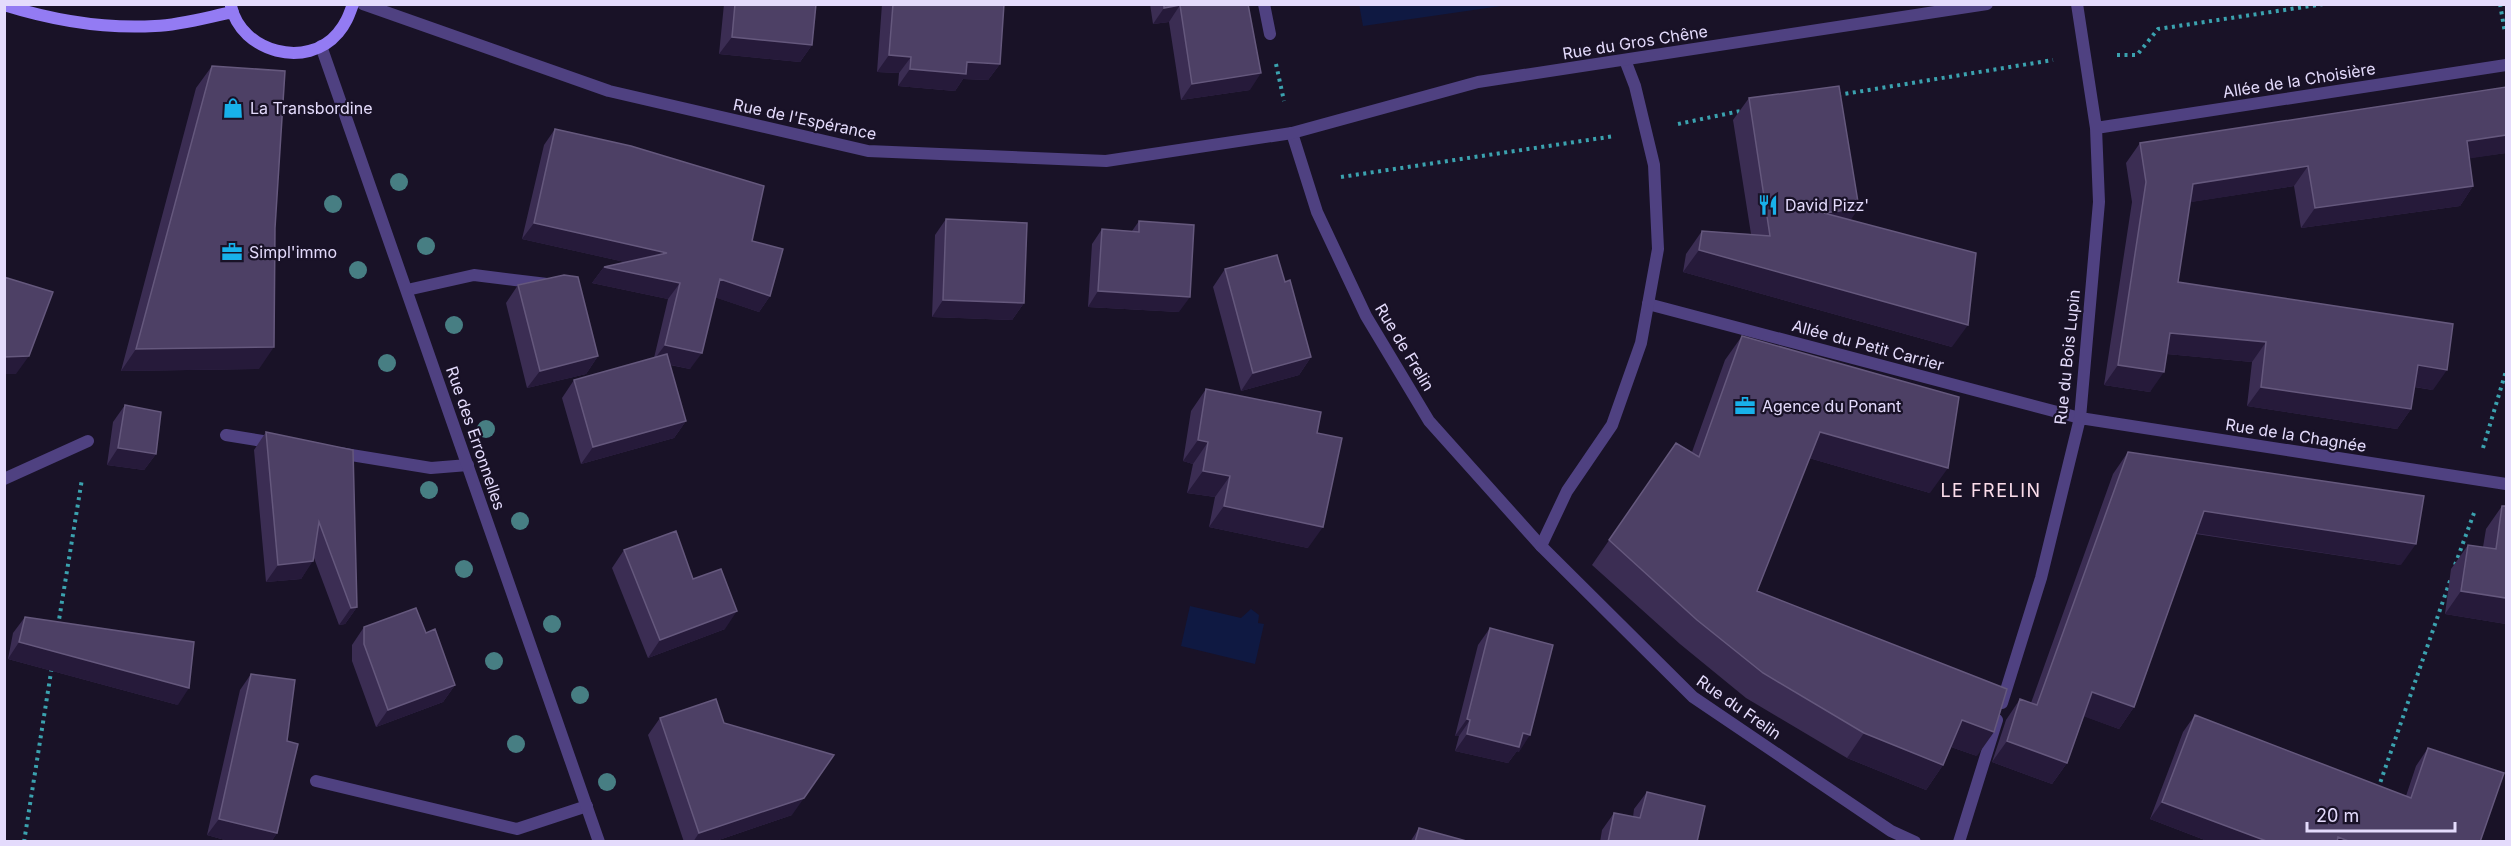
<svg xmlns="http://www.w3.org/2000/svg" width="2511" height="846" font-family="Inter,sans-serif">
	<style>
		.water { fill: #0f1942 }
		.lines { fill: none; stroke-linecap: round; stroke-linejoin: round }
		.path { stroke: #3ba2af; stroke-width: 4; stroke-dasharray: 3 4.5; stroke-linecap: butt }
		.service { stroke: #4f4181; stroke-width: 12 }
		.pedestrian { stroke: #4f4181; stroke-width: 12 }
		.minor { stroke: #4f4181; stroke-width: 12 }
		.tertiary { stroke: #4f4181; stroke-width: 12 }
		.secondary { stroke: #937bf3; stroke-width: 12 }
		.tree { fill: #477e83 }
		.wall { fill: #3b2d53 }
		.shaded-wall { fill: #261a3a }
		.building { fill: #4d4065; stroke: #65587d; stroke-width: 1.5 }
		.labels { text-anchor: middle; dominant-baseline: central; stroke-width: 4.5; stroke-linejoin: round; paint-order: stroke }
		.street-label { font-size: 16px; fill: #e4dbfc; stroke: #191227 }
		.poi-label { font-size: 16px; fill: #e4dbfc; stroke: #191227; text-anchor: start }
		.neighbourhood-label { font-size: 18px; letter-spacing: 1.5px; fill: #fcddeb; stroke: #191227 }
	</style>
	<rect width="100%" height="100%" fill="#191227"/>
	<path class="water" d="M1359 4H1508V5L1363 26Z
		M1190 606 1241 618 1251 609 1259 615 1258 623 1264 624 1255 664 1181 646Z"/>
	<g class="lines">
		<path class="path" d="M2500 4 2505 33
			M2117 55H2137L2158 29 2324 4
			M1276 64 1284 101
			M1838 95 2053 60
			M1678 124 1745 110
			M1341 177 1615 136
			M2483 448 2506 371
			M2455 565 2474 513
			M58 626 82 479
			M2378 789 2451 578
			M24 842 52 666"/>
		<path class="service" d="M407 290 474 275 547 284
			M226 435 275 443
			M339 453 431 468 468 465
			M4 479 88 441
			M316 781 517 829 587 806"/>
		<path class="pedestrian" d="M1292 133 1317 212 1366 316 1429 421 1541 546
			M1648 304 2080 418"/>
		<path class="minor" d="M1264 4 1270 34
			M1625 60 1635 86 1654 165 1658 249 1641 343 1612 425 1567 491 1541 546 1693 697 1891 831 1915 842
			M2096 128 2506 65
			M2080 418 2506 484
			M2002 703 2041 578 2080 418 2099 202 2096 128 2077 4
			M1959 842 1997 720"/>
		<path class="tertiary" d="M363 4 609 91 868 151 1106 161 1292 133 1478 82 1987 4
			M321 46 599 842"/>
		<path class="secondary" d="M4 5C52 20 105 29 155 26 181 25 208 17 233 12
			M231 6C241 52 307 70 338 33 346 24 349 15 353 4"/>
	</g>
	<g class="tree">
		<circle cx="399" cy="182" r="9"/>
		<circle cx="333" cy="204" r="9"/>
		<circle cx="426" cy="246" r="9"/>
		<circle cx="358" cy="270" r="9"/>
		<circle cx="454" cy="325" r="9"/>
		<circle cx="387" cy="363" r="9"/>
		<circle cx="486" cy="429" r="9"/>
		<circle cx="429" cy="490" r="9"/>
		<circle cx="520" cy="521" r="9"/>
		<circle cx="464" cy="569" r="9"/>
		<circle cx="552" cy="624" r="9"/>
		<circle cx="494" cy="661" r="9"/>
		<circle cx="580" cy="695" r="9"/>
		<circle cx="516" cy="744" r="9"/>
		<circle cx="607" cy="782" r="9"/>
	</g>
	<path class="wall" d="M724 4H816L812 45 800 62 719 54Z
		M882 4H1004L1000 64 988 80 963 79 955 91 898 86 899 73 877 72Z
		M1150 4H1248L1250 90 1181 100 1169 22 1153 24Z
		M212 66 259 369 121 371 196 88Z
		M2506 87V153L2469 158 2473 186 2460 206 2301 228 2294 186 2190 202 2178 282 2433 390 2414 387 2411 409 2397 429 2247 406 2252 362 2167 354 2150 392 2104 385 2132 202 2126 163 2140 143Z
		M1749 98 1851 220 1952 347 1683 272 1686 254 1702 231 1751 234 1733 120Z
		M555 129 752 241 770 296 759 312 715 297 690 369 670 365 686 421 674 438 581 464 562 398 574 380 654 358 668 299 592 283 604 267 625 262 522 239 544 145Z
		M946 219 1024 303 1012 320 932 317 935 235Z
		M1139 221 1179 312 1088 307 1092 244 1102 229 1132 231Z
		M1225 269 1285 282 1311 357 1299 375 1241 391 1213 287Z
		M518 285 598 356 586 374 527 388 506 303Z
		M1742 336 1930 493 1809 458 1757 591 1977 756 1951 747 1943 765 1926 790 1847 758 1746 698 1680 644 1592 565 1676 443 1692 452 1725 360Z
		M1206 389 1317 433 1308 548 1209 527 1215 497 1187 493 1193 464 1183 461 1191 411Z
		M125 405 156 454 144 470 107 465 113 422Z
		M266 432 353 450 357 607 345 624 339 625 314 558 301 579 266 582 254 450Z
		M2128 452 2401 565 2196 534 2134 707 2119 729 2084 716 2067 763 2052 784 1992 762 2006 720 2020 699 2031 703 2113 474Z
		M2502 506 2506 624 2445 614 2451 569 2468 545 2483 547 2486 529Z
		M624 550 693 579 725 629 648 658 612 568Z
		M25 617 178 705 8 659 13 633Z
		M364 627 426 633 455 685 443 702 376 727 352 661V645Z
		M1490 628 1519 752 1517 751 1508 763 1455 751 1459 736H1455L1478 645Z
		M251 674 287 741 277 833 271 842H232L207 835 240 690Z
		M2195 715 2406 796 2416 766 2428 748 2480 842H2210L2150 819 2183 732Z
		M660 718 724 723 792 815 713 842H684L648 735Z
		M1647 792 1697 842H1600L1602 830 1614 813 1633 817 1634 809Z
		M1419 828 1470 842H1410Z"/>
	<path class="shaded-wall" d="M1180 5 1169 22 1153 24 1164 8Z
		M732 37 812 45 800 62 719 54Z
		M889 55 911 57 899 73 877 72Z
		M967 62 1000 64 988 80 963 79 955 91 898 86 910 69Z
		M1261 73 1250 90 1181 100 1192 84Z
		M2506 135V153L2453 161 2467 141Z
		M2308 166 2294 186 2179 204 2193 184Z
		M2473 186 2460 206 2301 228 2315 208Z
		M1859 208 1843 231 1824 213Z
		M534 223 667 253 656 269 522 239Z
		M1699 250 1968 325 1952 347 1683 272Z
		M604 267 680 283 668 299 592 283Z
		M720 279 770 296 759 312 708 295Z
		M1098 291 1190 297 1179 312 1088 307Z
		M943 300 1024 303 1012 320 932 317Z
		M2170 333 2266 342 2252 362 2156 353Z
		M665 345 702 353 690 369 653 361Z
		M274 347 259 369 121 371 136 349Z
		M29 356 16 374H4V357Z
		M598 356 586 374 527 388 540 371Z
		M1311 357 1299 375 1241 391 1253 373Z
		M2118 365 2164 372 2150 392 2104 385Z
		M2418 365 2447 370 2433 390 2404 385Z
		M2261 387 2411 409 2397 429 2247 406Z
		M686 421 674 438 581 464 593 447Z
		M1820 432 1948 468 1930 493 1802 456Z
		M1198 440 1208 442 1193 464 1183 461Z
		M118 448 156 454 144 470 107 465Z
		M1203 471 1230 476 1215 497 1187 493Z
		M1224 506 1323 527 1308 548 1209 527Z
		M2204 511 2416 544 2401 565 2189 532Z
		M313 561 301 579 266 582 278 565Z
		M2461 591 2506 598V624L2445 614Z
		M357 607 345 624 339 625 351 608Z
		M737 611 725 629 648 658 660 640Z
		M19 642 189 688 178 705 8 659Z
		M455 685 443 702 376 727 388 710Z
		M2092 692 2134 707 2119 729 2077 714Z
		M1467 719 1470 720 1459 736H1455Z
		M1962 720 1994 732 1977 756 1945 745Z
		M1523 733 1530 735 1519 752 1517 751 1508 763 1455 751 1467 734Z
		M1864 733 1943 765 1926 790 1847 758Z
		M2007 741 2067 763 2052 784 1992 762Z
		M804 798 792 815 713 842H693L699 833Z
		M2162 802 2269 842H2210L2150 819Z
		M219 819 277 833 271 842H232L207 835Z
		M2338 837 2351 842H2335Z"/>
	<path class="building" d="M735 4H816L812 45 732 37Z
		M893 4H1004L1000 64 967 62 966 74 910 69 911 57 889 55Z
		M1164 4H1248L1261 73 1192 84 1180 5 1164 8Z
		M212 66 285 71 275 228 274 347 136 349Z
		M1839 86 1859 208 1824 213 1976 253 1968 325 1699 250 1702 231 1770 236 1749 98Z
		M2506 87V135L2467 141 2473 186 2315 208 2308 166 2193 184 2178 282 2453 324 2447 370 2418 365 2411 409 2261 387 2266 342 2170 333 2164 372 2118 365 2146 182 2140 143Z
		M555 129 631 146 764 186 752 241 783 249 770 296 720 279 702 353 665 345 680 283 604 267 667 253 534 223Z
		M946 219 1027 223 1024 303 943 300Z
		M1139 221 1194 225 1190 297 1098 291 1102 229 1139 232Z
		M1277 255 1285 282 1290 280 1311 357 1253 373 1225 269Z
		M564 275 578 277 598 356 540 371 518 285Z
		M4 277 53 292 29 356 4 357Z
		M1742 336 1959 397 1948 468 1820 432 1757 591 2007 689 1994 732 1962 720 1943 765 1864 733 1763 673 1697 620 1609 540 1676 443 1699 457Z
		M667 354 686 421 593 447 574 380Z
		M1206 389 1321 412 1317 433 1342 438 1323 527 1224 506 1230 476 1203 471 1208 442 1198 440Z
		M125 405 161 412 156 454 118 448Z
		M266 432 353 450 357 607 351 608 319 522 313 561 278 565Z
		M2128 452 2424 496 2416 544 2204 511 2134 707 2092 692 2067 763 2007 741 2020 699 2037 705Z
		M2502 506H2506V598L2461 591 2468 545 2496 549Z
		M676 531 693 579 721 569 737 611 660 640 624 550Z
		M416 608 426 633 435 629 455 685 388 710 364 644V627Z
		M25 617 194 642 189 688 19 642Z
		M1490 628 1553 645 1530 735 1523 733 1519 747 1467 734 1470 720 1467 719Z
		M251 674 295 680 287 741 298 744 277 833 219 819Z
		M716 699 724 723 834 755 804 798 699 833 660 718Z
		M2195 715 2411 798 2428 748 2504 773 2480 842H2351L2338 837 2337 842H2269L2162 802Z
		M1647 792 1705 806 1697 842H1608L1614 813 1640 818Z
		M1419 828 1470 842H1415Z"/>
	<defs>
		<g id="shop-bare" transform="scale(1.62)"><path d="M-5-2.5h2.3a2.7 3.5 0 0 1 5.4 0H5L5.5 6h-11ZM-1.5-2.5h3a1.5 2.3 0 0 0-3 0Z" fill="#18b1ea" stroke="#191227" stroke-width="2.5" paint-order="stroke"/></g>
		<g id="restaurant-bare" transform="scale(1.62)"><path d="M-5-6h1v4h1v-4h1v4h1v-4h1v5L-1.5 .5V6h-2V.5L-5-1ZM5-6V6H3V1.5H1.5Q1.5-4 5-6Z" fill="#18b1ea" stroke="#191227" stroke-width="2.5" paint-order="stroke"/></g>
		<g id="office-bare" transform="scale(1.62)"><path d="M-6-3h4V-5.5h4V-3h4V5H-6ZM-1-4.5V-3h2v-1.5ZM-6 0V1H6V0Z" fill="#18b1ea" stroke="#191227" stroke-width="2.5" paint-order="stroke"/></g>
	</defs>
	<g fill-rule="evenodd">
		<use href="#shop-bare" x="233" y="108"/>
		<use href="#restaurant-bare" x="1768" y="205"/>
		<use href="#office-bare" x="232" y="252"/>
		<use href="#office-bare" x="1745" y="406"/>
	</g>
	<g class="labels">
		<g class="street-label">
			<text transform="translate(1635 42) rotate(-9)">Rue du Gros Chêne</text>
			<text transform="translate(2299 80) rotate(-9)">Allée de la Choisière</text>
			<text transform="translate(805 119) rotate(12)">Rue de l'Espérance</text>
			<text transform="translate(1868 345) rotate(15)">Allée du Petit Carrier</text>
			<text transform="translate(1405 347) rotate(59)">Rue de Frelin</text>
			<text transform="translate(2067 357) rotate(-84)">Rue du Bois Lupin</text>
			<text transform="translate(2296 435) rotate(9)">Rue de la Chagnée</text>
			<text transform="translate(476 438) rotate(71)">Rue des Erronnelles</text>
			<text transform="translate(1739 707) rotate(35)">Rue du Frelin</text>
		</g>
		<g class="poi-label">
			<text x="250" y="108">La Transbordine</text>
			<text x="1785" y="205">David Pizz'</text>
			<text x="249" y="252">Simpl'immo</text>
			<text x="1762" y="406">Agence du Ponant</text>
		</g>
		<g class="neighbourhood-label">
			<text x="1991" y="490">LE FRELIN</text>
		</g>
	</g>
	<rect width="2511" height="846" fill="none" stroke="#e4dbfc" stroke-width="12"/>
	<path d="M2307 822v9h148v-9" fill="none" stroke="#e4dbfc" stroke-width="3"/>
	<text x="2316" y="822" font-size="18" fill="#e4dbfc" stroke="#191227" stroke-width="4.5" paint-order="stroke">20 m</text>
</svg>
